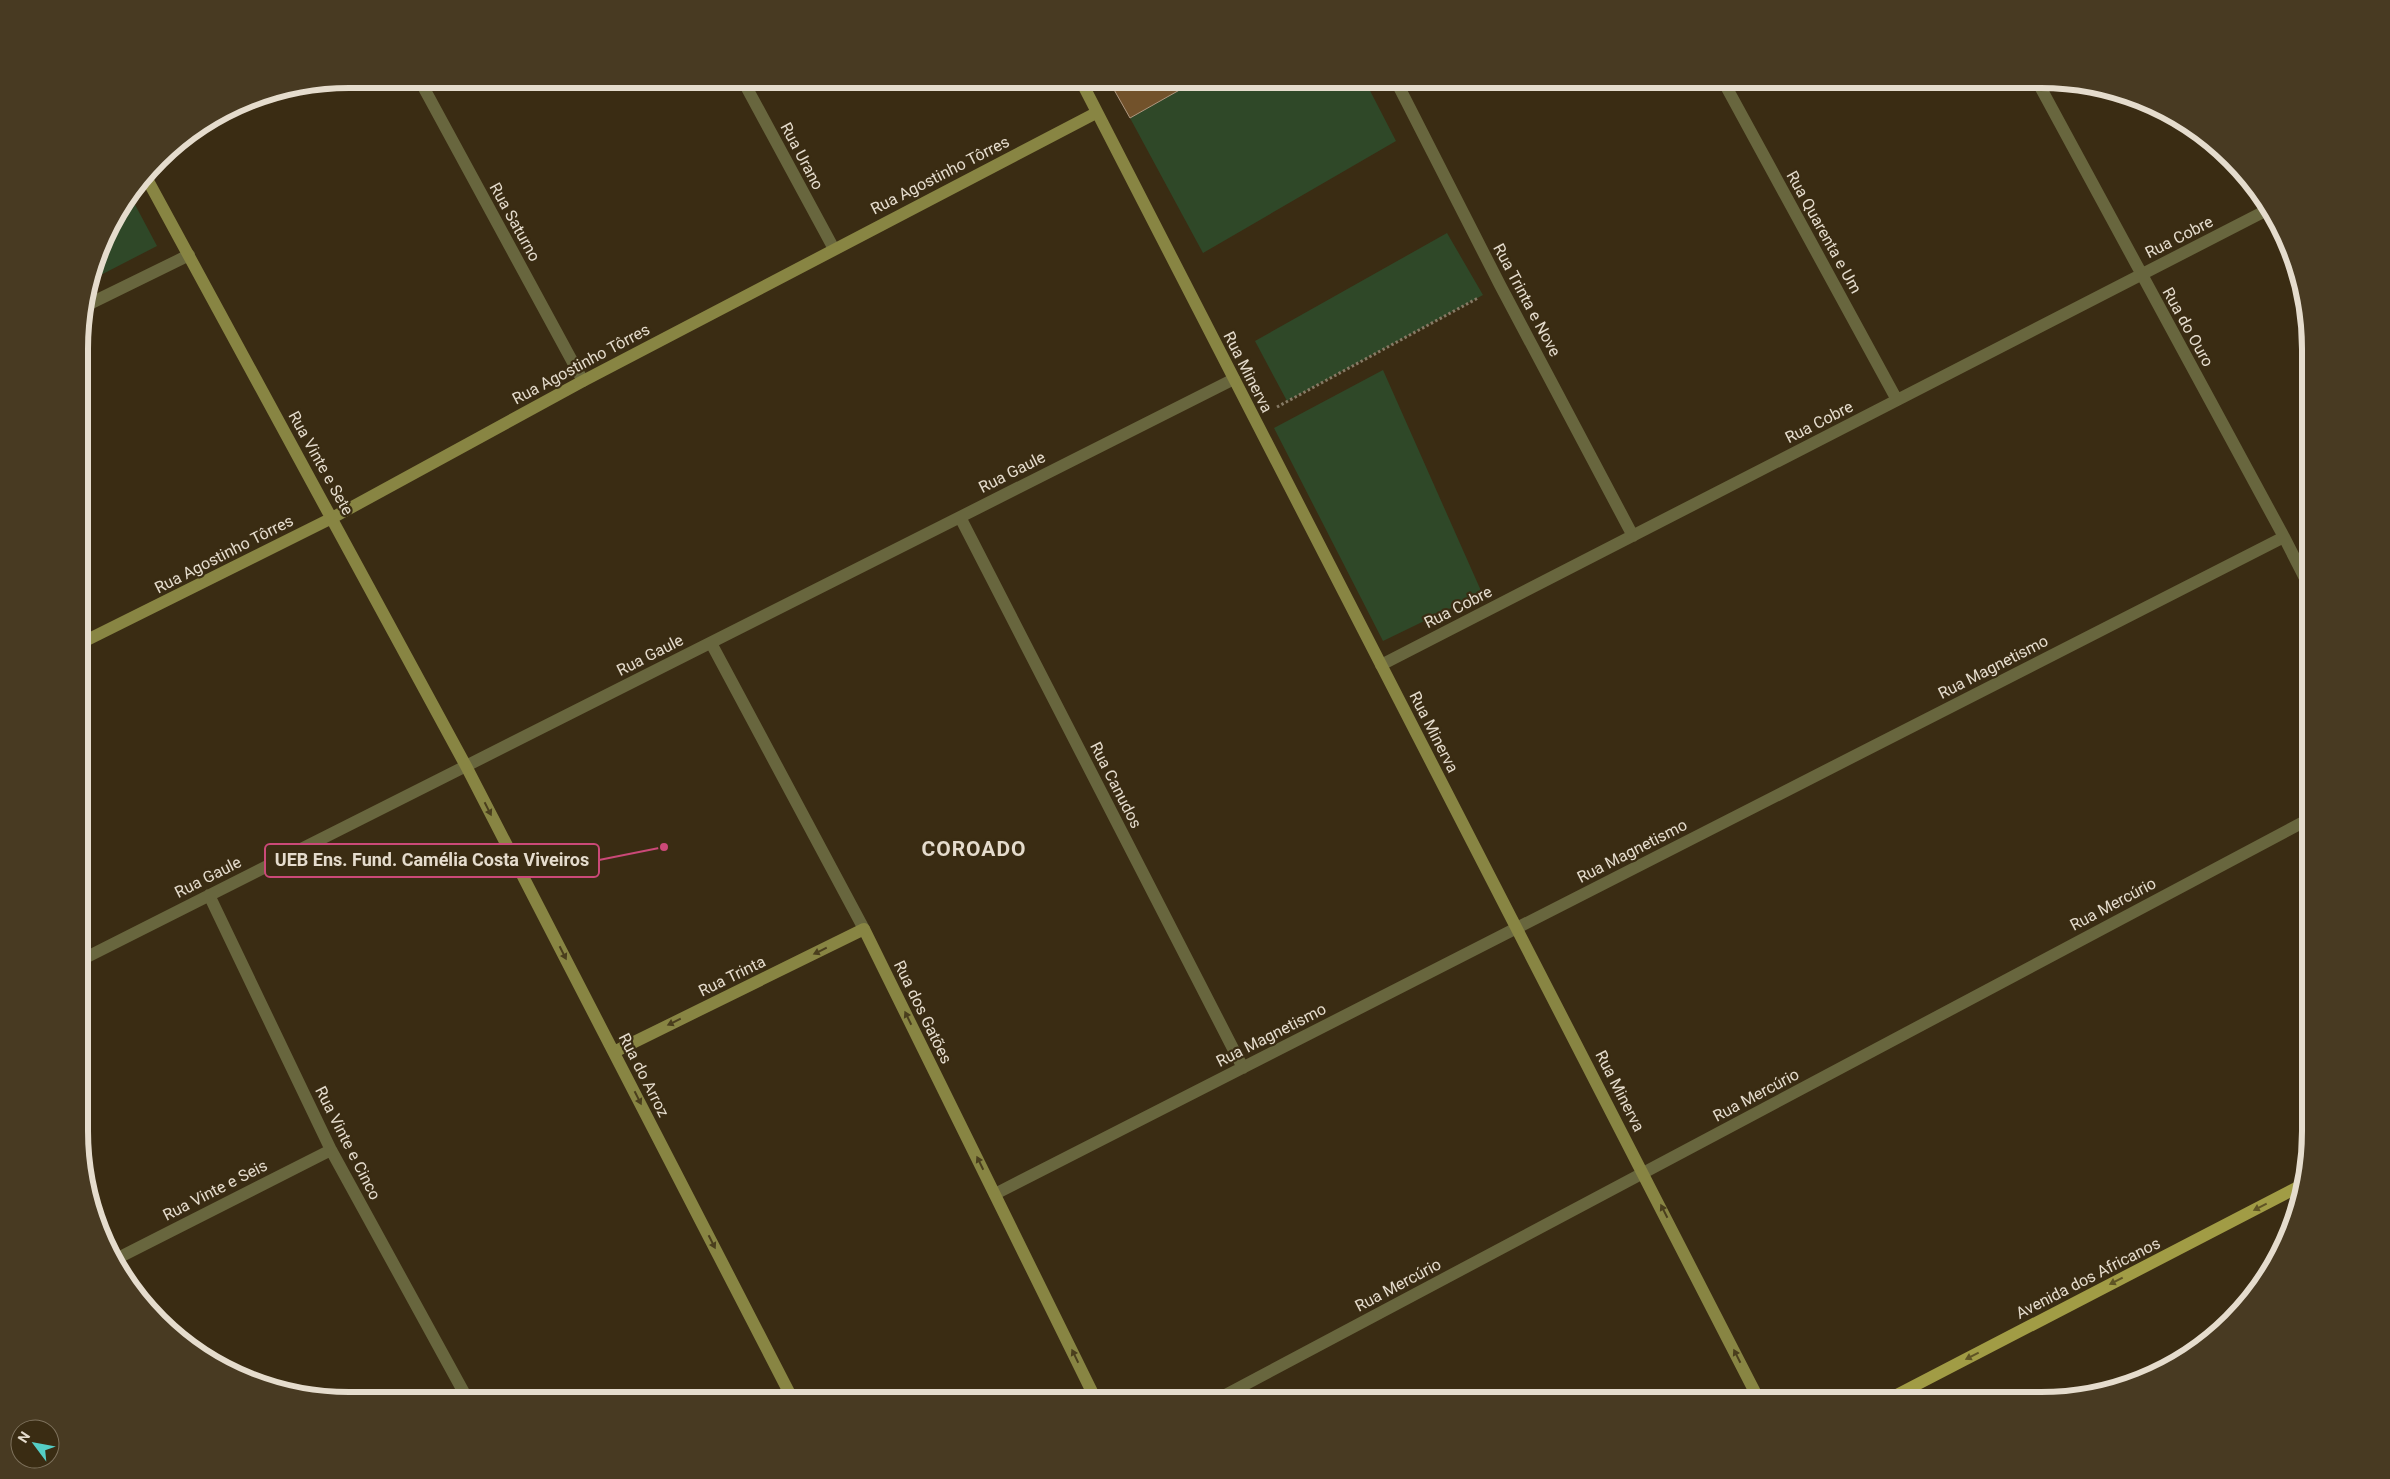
<svg xmlns="http://www.w3.org/2000/svg" width="2390" height="1479" font-family="Roboto,sans-serif">
	<style>
		.green { fill: #2f4828 }
		.building { fill: #72522b; stroke: #ae977f }
		.lines { fill: none; stroke-linecap: round; stroke-linejoin: round }
		.path { stroke: #867a65; stroke-width: 3; stroke-dasharray: 2.5 2.5; stroke-linecap: butt }
		.street { stroke: #68663e; stroke-width: 12 }
		.secondary { stroke: #888543; stroke-width: 12 }
		.primary { stroke: #a19c45; stroke-width: 12 }
		.oneway { fill: #4a3e1d }
		.oneway2 { fill: #5e5324 }
		.labels { text-anchor: middle; dominant-baseline: central; stroke-width: 4.5; stroke-linejoin: round; paint-order: stroke }
		.street-label { font-size: 16px; fill: #e5dccd; stroke: #3a2c13 }
		.district-label { font-size: 21px; font-weight: bold; letter-spacing: 1px; fill: #e5dccd; stroke: #3a2c13 }
		.rim { fill: none; stroke: #e5dccd; stroke-width: 6 }
		.leader { fill: none; stroke: #cb4978; stroke-width: 2 }
		.callout-dot { fill: #cb4978; stroke: #3a2c13; stroke-width: 2 }
		.callout { fill: #3a2c13; stroke: #cb4978; stroke-width: 2 }
		.callout-label { font-size: 18px; text-anchor: middle; font-weight: bold; fill: #e5dccd }
	</style>
	<rect width="100%" height="100%" fill="#3a2c13"/>
	<path class="green" d="M1199 79H1364L1396 141 1203 253 1130 118Z
		M131 197 157 246 91 280 107 229Z
		M1447 233 1483 295 1287 401 1255 341Z
		M1383 370 1482 593 1383 641 1274 428Z"/>
	<path class="building" d="M1108 79H1199L1130 118Z"/>
	<g class="lines">
		<path class="path" d="M1277 407 1478 298"/>
		<path class="street" d="M419 79 583 381
			M742 79 834 249
			M1395 79 1500 285 1633 536
			M1722 79 1897 400
			M2036 79 2284 537 2311 590
			M83 307 189 255
			M960 517 1243 1068
			M711 643 864 929
			M1381 665 2271 208
			M209 895 331 1150 468 1400
			M81 960 1234 379
			M995 1194 2284 537
			M114 1260 331 1150
			M1216 1400 2311 818"/>
		<path class="secondary" d="M1080 79 1759 1400
			M146 177 466 766 793 1400
			M81 643 332 518 583 381 1096 113
			M614 1052 864 929 1096 1400"/>
		<path class="primary" d="M2165 1369 2182 1360
			M1887 1400 2304 1184"/>
	</g>
	<defs><path id="oneway-solid" d="M-6-.8H1V-3.2L6.5 0L1 3.2V.8H-6Z" transform="scale(1.25)"/></defs>
	<g class="oneway">
		<use href="#oneway-solid" transform="translate(488 809) rotate(63)"/>
		<use href="#oneway-solid" transform="translate(820 951) rotate(154)"/>
		<use href="#oneway-solid" transform="translate(563 953) rotate(63)"/>
		<use href="#oneway-solid" transform="translate(908 1018) rotate(-116)"/>
		<use href="#oneway-solid" transform="translate(674 1022) rotate(154)"/>
		<use href="#oneway-solid" transform="translate(638 1098) rotate(63)"/>
		<use href="#oneway-solid" transform="translate(980 1163) rotate(-116)"/>
		<use href="#oneway-solid" transform="translate(1664 1211) rotate(-117)"/>
		<use href="#oneway-solid" transform="translate(712 1242) rotate(63)"/>
		<use href="#oneway-solid" transform="translate(1075 1356) rotate(-116)"/>
		<use href="#oneway-solid" transform="translate(1737 1356) rotate(-117)"/>
	</g>
	<g class="oneway2">
		<use href="#oneway-solid" transform="translate(2260 1207) rotate(153)"/>
		<use href="#oneway-solid" transform="translate(2116 1281) rotate(153)"/>
		<use href="#oneway-solid" transform="translate(1972 1356) rotate(153)"/>
	</g>
	<g class="labels">
		<g class="street-label">
			<text transform="translate(802 156) rotate(62)">Rua Urano</text>
			<text transform="translate(940 175) rotate(-27)">Rua Agostinho Tôrres</text>
			<text transform="translate(515 222) rotate(61)">Rua Saturno</text>
			<text transform="translate(1824 232) rotate(61)">Rua Quarenta e Um</text>
			<text transform="translate(2179 237) rotate(-27)">Rua Cobre</text>
			<text transform="translate(1527 300) rotate(62)">Rua Trinta e Nove</text>
			<text transform="translate(2188 327) rotate(61)">Rua do Ouro</text>
			<text transform="translate(581 364) rotate(-28)">Rua Agostinho Tôrres</text>
			<text transform="translate(1248 372) rotate(63)">Rua Minerva</text>
			<text transform="translate(1819 422) rotate(-27)">Rua Cobre</text>
			<text transform="translate(321 463) rotate(61)">Rua Vinte e Sete</text>
			<text transform="translate(1012 472) rotate(-27)">Rua Gaule</text>
			<text transform="translate(224 554) rotate(-27)">Rua Agostinho Tôrres</text>
			<text transform="translate(1458 607) rotate(-27)">Rua Cobre</text>
			<text transform="translate(650 655) rotate(-27)">Rua Gaule</text>
			<text transform="translate(1993 667) rotate(-27)">Rua Magnetismo</text>
			<text transform="translate(1434 732) rotate(63)">Rua Minerva</text>
			<text transform="translate(1116 785) rotate(63)">Rua Canudos</text>
			<text transform="translate(1632 851) rotate(-27)">Rua Magnetismo</text>
			<text transform="translate(208 877) rotate(-27)">Rua Gaule</text>
			<text transform="translate(2113 904) rotate(-28)">Rua Mercúrio</text>
			<text transform="translate(732 976) rotate(-26)">Rua Trinta</text>
			<text transform="translate(923 1012) rotate(64)">Rua dos Gatões</text>
			<text transform="translate(1271 1035) rotate(-27)">Rua Magnetismo</text>
			<text transform="translate(644 1075) rotate(63)">Rua do Arroz</text>
			<text transform="translate(1620 1091) rotate(63)">Rua Minerva</text>
			<text transform="translate(1756 1095) rotate(-28)">Rua Mercúrio</text>
			<text transform="translate(348 1143) rotate(63)">Rua Vinte e Cinco</text>
			<text transform="translate(215 1190) rotate(-27)">Rua Vinte e Seis</text>
			<text transform="translate(2088 1278) rotate(-27)">Avenida dos Africanos</text>
			<text transform="translate(1398 1285) rotate(-28)">Rua Mercúrio</text>
		</g>
		<g class="district-label">
			<text x="974" y="849">COROADO</text>
		</g>
	</g>
	<path d="M0 0H2390V1479H0ZM349 88H2041A261 261 0 0 1 2302 349V1131A261 261 0 0 1 2041 1392H349A261 261 0 0 1 88 1131V349A261 261 0 0 1 349 88Z" fill="#483a22" fill-rule="evenodd"/>
	<path class="rim" d="M349 88H2041A261 261 0 0 1 2302 349V1131A261 261 0 0 1 2041 1392H349A261 261 0 0 1 88 1131V349A261 261 0 0 1 349 88Z"/>
	<path class="leader" d="M664 847L599 860"/>
	<circle class="callout-dot" cx="664" cy="847" r="5"/>
	<rect class="callout" x="265" y="844" width="334" height="33" rx="5"/>
	<g class="callout-label">
		<text x="432" y="866">UEB Ens. Fund. Camélia Costa Viveiros</text>
	</g>
	<g transform="translate(35 1444) rotate(302)"><circle r="24" fill="#3a2c13" stroke="#7e725d"/>
	<path d="M0-4L9 19L0 12L-9 19Z" fill="#55cec6"/>
	<text y="-8" font-size="14" font-weight="bold" text-anchor="middle" fill="#e5dccd">N</text>
	</g>
</svg>
